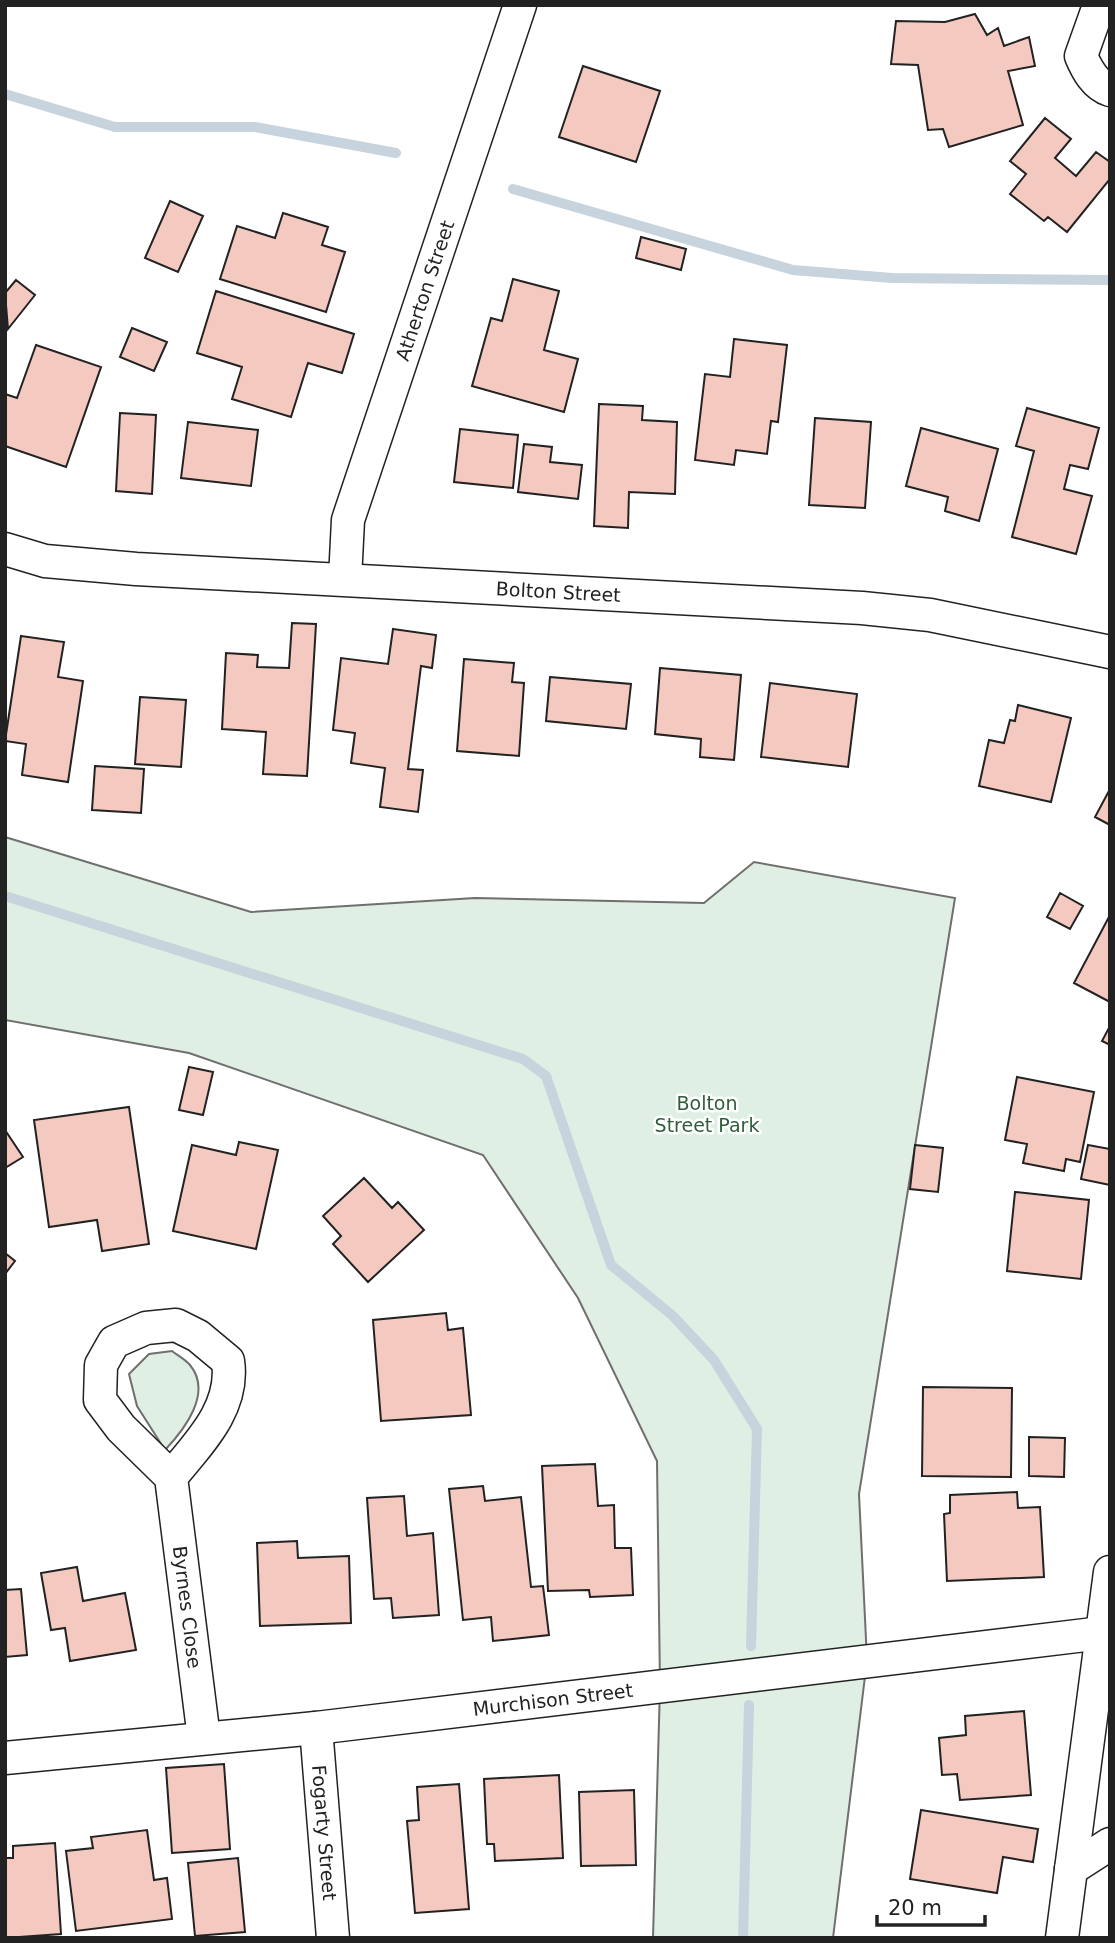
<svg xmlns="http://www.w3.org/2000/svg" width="1115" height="1943" font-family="'DejaVu Sans',sans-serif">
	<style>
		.green { fill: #e0efe3; stroke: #6f6f6f; stroke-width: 2 }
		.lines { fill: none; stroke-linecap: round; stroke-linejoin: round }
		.stream { stroke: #c7d3dd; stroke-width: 10 }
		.building { fill: #f3c9c0; stroke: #222; stroke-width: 2 }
		.minor-casing { stroke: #222; stroke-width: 35 }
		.minor { stroke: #fff; stroke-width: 32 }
		.labels { text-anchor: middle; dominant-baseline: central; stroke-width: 5; stroke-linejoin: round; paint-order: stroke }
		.street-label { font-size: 19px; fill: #222; stroke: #fff }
		.park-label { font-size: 19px; fill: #2f5e38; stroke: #fff }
	</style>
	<rect width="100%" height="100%" fill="#fff"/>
	<path class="green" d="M5 837 251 912 475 898 704 903 754 862 955 898 859 1494 867 1660 833 1938H653L660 1686 657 1461 578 1298 483 1155 189 1053 5 1020Z
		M172 1351C177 1355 185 1359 190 1365 213 1393 184 1430 165 1450L137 1406 129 1374 149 1354Z"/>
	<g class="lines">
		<path class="stream" d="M5 94 115 127H255L396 153
			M513 189 793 270 892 278 1110 280
			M5 896 523 1059 546 1076 611 1265 673 1316 714 1360 757 1429 751 1646
			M743 1938 749 1705"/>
	</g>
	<path class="building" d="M975 14 987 35 998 28 1004 46 1029 37 1035 66 1008 71 1023 125 949 147 943 129 928 130 918 65 891 64 896 21 945 22Z
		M583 66 660 91 636 162 559 137Z
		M1045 118 1071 139 1055 158 1076 176 1096 152 1110 162V179L1067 232 1048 217 1044 221 1010 194 1026 174 1010 161Z
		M170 201 203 216 178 272 145 258Z
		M283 213 328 227 322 245 345 252 326 312 220 279 237 226 275 238Z
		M641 237 686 249 681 270 636 258Z
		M513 279 559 291 544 350 578 359 564 412 472 386 491 318 502 321Z
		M16 280 35 295 8 329 5 293Z
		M216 291 354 334 342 373 308 363 291 417 232 399 242 367 197 353Z
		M132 328 167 342 154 371 120 357Z
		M734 339 787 345 778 422 771 421 767 454 736 450 734 465 695 460 705 374 730 377Z
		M36 345 101 367 66 467 5 446V394L17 398Z
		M599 404 643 406 642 420 677 422 675 494 629 492 628 528 594 526Z
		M1027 408 1099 428 1088 469 1070 465 1064 489 1092 496 1076 554 1012 537 1034 451 1016 446Z
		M120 413 156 415 152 494 116 491Z
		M815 418 871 422 865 508 809 505Z
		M188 422 258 430 251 486 181 478Z
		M921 428 998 449 979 521 945 511 948 497 906 486Z
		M460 429 518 435 513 488 454 482Z
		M524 444 552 447 550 462 582 465 578 499 518 492Z
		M292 623 316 624 307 776 263 774 266 732 222 729 226 653 258 655 257 667 289 668Z
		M393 629 436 635 432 668 421 666 408 769 423 770 418 812 380 807 385 768 351 763 355 733 333 730 341 658 388 664Z
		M21 636 64 642 58 677 83 681 68 782 22 775 26 744 5 741Z
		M464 659 514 663 512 682 524 683 519 756 457 751Z
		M660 668 741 675 734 760 700 757 701 739 655 734Z
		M550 677 631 684 626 729 546 721Z
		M770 683 857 694 848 767 761 757Z
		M140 697 186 700 181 767 135 764Z
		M1018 705 1071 718 1051 802 979 786 989 740 1004 743 1010 720 1015 721Z
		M95 766 144 769 141 813 92 810Z
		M1110 789V825L1095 817Z
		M1060 893 1083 906 1070 929 1047 917Z
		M1110 915V1002L1074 983Z
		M1110 1026V1045L1102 1041Z
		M189 1067 213 1072 203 1115 179 1110Z
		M1017 1077 1094 1092 1080 1162 1066 1159 1064 1171 1023 1163 1027 1144 1005 1140Z
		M129 1107 149 1244 102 1251 97 1220 49 1227 34 1120Z
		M5 1130 23 1157 5 1168Z
		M239 1142 278 1150 256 1249 173 1231 192 1145 236 1155Z
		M915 1145 943 1148 938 1192 910 1189Z
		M1088 1145 1110 1149V1185L1081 1179Z
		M364 1178 392 1208 398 1202 424 1230 368 1282 333 1244 341 1236 323 1216Z
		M1015 1192 1089 1200 1081 1279 1007 1271Z
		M5 1253 15 1261 5 1274Z
		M446 1313 448 1330 463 1328 471 1415 381 1421 373 1320Z
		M923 1387 1012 1388 1011 1477 922 1476Z
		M1029 1437 1065 1438 1064 1477 1029 1476Z
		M595 1464 598 1506 614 1505 615 1548H631L633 1595 590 1597 589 1590 548 1591 542 1466Z
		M483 1486 485 1501 521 1497 531 1587 543 1586 549 1635 493 1641 491 1617 463 1620 449 1489Z
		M1017 1492 1018 1508 1040 1507 1044 1577 947 1581 944 1514 950 1513V1495Z
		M404 1496 407 1536 433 1533 439 1615 393 1618 391 1598 374 1599 367 1498Z
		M297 1541 298 1558 349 1556 351 1623 260 1626 257 1543Z
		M77 1567 83 1601 125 1593 136 1650 70 1661 65 1628 51 1630 41 1573Z
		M21 1589 27 1655 5 1657V1590Z
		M1024 1711 1031 1795 960 1800 957 1774 942 1775 939 1738 966 1735 965 1716Z
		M224 1764 230 1849 172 1853 166 1768Z
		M559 1775 563 1858 495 1861 494 1844H487L484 1779Z
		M459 1784 469 1909 415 1913 407 1821 419 1820 417 1787Z
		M634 1790 636 1865 581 1866 579 1792Z
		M921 1810 1038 1829 1033 1862 1003 1857 997 1893 910 1879Z
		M147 1830 154 1880 167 1878 172 1919 76 1931 66 1851 93 1848 91 1837Z
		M55 1843 61 1934 5 1938V1858H13V1846Z
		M238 1858 245 1932 195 1936 188 1863Z"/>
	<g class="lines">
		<g class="minor-casing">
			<g id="minor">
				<path d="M1104 5 1097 11 1081 56C1087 70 1095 85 1110 90"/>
				<path id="s1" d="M5 549 45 561 136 569 862 608 930 615 1110 652"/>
				<path id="s2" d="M345 579 348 520 520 5"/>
				<path id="s3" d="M171 1477C199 1443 235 1408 228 1361L198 1336 176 1325 146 1328 114 1342 101 1365 100 1400 121 1428 171 1477 204 1738"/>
				<path id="s4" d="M316 1728 333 1938"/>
				<path id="s5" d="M5 1758 316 1728 1102 1633"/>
				<path d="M1071 1869 1110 1844"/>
				<path d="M1062 1938 1110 1572"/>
			</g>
		</g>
		<use href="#minor" class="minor"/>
	</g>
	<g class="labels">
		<g class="street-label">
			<text stroke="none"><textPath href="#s2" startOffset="301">Atherton Street</textPath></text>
			<text stroke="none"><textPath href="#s1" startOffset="556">Bolton Street</textPath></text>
			<text stroke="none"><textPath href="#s3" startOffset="560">Byrnes Close</textPath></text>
			<text stroke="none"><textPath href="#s5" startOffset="551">Murchison Street</textPath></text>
			<text stroke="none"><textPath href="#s4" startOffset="105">Fogarty Street</textPath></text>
		</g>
		<g class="park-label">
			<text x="707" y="1103">Bolton<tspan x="707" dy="22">Street Park</tspan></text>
		</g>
	</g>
	<rect width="1115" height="1943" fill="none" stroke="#222222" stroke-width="14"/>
	<path d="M877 1915v10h108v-10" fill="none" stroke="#222222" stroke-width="3.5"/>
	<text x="888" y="1915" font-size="21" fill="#222222" stroke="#ffffff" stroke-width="5" paint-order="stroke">20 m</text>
</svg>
